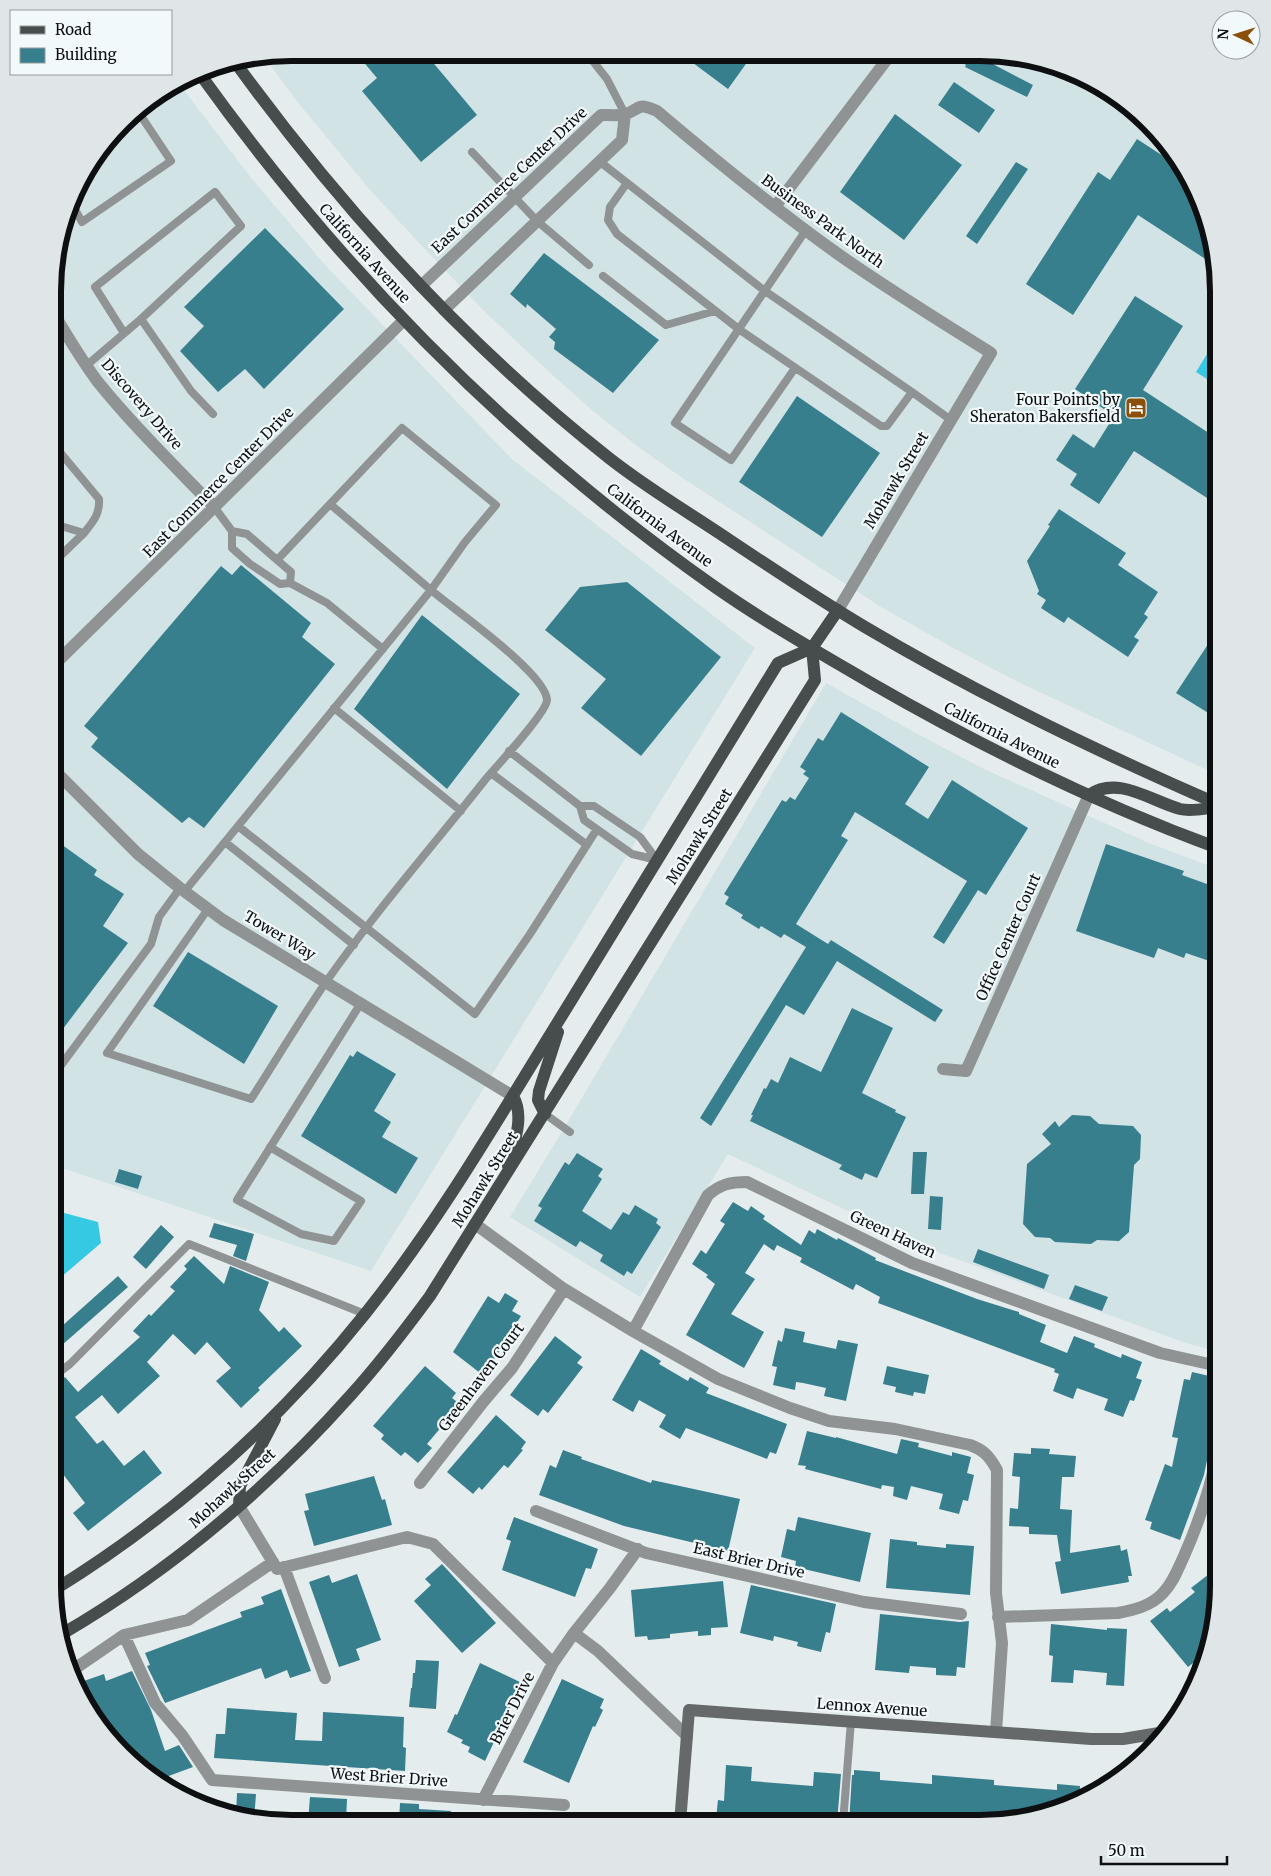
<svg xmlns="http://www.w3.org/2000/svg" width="1271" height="1876" font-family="Merriweather,serif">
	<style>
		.built { fill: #d2e3e6 }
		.water { fill: #35c9e3 }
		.building { fill: #387f8e }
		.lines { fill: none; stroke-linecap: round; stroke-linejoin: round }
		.lane { stroke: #909393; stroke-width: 8 }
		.street { stroke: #909393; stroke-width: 12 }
		.secondary { stroke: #65696a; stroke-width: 12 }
		.primary { stroke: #474c4d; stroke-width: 12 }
		.labels { text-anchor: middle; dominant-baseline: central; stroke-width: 4.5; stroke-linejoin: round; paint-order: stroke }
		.street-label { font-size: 15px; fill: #0d0f10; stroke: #f2f9fb }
		.poi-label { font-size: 15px; fill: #0d0f10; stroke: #f2f9fb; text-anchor: end }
		.rim { fill: none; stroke: #0d0f10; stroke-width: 6 }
	</style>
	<rect width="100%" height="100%" fill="#e5eced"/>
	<path class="built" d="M291 53 1011 55 1071 71 1125 102 1169 146 1200 199 1218 291V775L1020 683 955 649 881 607 684 479 641 449 594 412 547 370 484 311 421 245 370 190 300 105 264 57Z
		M180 85 252 179 326 266 512 459 755 648 371 1271 53 1165 55 260 84 172 134 111Z
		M826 683 914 732 982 768 1149 843 1218 869V1352L1180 1341 924 1247 728 1154 640 1297 510 1217 563 1130Z"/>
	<path class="water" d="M1218 336V375L1213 383 1196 372Z
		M53 1210 98 1222 101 1243 53 1284Z"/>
	<path class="building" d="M356 53H425L477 115 421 162 362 91 377 78Z
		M681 54H753L728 89Z
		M950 54H976L987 61 1033 85 1027 97 965 67 966 65Z
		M954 82 995 110 979 133 938 105Z
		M895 114 962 165 904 240 840 192Z
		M1137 139 1180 167 1175 174 1192 185 1200 199 1213 264 1138 215 1073 315 1026 284 1098 172 1110 180Z
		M1016 162 1028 169 977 244 966 236Z
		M265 228 344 309 264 389 245 369 218 392 180 351 204 326 184 307Z
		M544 253 659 340 613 393 554 349 555 342 549 337 556 329 527 304 526 308 510 294Z
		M1135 296 1183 326 1143 390 1218 439V505L1134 451 1099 504 1070 485 1077 474 1056 460 1073 434 1094 448 1114 416 1075 389Z
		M797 396 880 453 822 537 739 482Z
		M1059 509 1126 553 1118 565 1158 592 1144 614 1148 617 1134 637 1139 640 1128 657 1068 617 1064 623 1041 608 1046 600 1037 594 1039 591 1027 561 1050 526 1048 525Z
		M241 565 311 623 302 637 335 664 204 828 189 817 182 823 91 747 98 738 84 726 221 566 232 575Z
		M627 582 721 657 641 756 581 708 606 679 545 630 580 587Z
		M422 615 520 694 447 789 354 709Z
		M1218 629V719L1176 693Z
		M841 712 929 767 905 804 928 819 952 780 1028 828 986 895 978 890 944 944 933 937 967 881 855 812 841 836 848 840 796 924 828 944 831 940 943 1010 935 1022 837 961 804 1015 786 1005 711 1126 700 1118 806 947 784 934 781 938 761 926 759 929 741 918 743 915 725 904 729 897 724 894 782 800 786 802 790 797 795 800 809 778 803 774 806 771 800 767 818 738 823 741Z
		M54 839 97 870 94 875 124 894 103 926 128 943 53 1042V959L64 944 54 937Z
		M1106 844 1184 871 1182 875 1218 888V964L1186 953 1184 958 1158 948 1154 958 1076 931Z
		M188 952 278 1006 244 1064 153 1006Z
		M852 1008 893 1028 862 1093 896 1110 895 1112 906 1117 877 1178 865 1173 862 1180 839 1169 842 1165 750 1121 753 1115H751L764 1088 766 1089 771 1079 778 1083 790 1057 821 1072Z
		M357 1051 396 1074 374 1111 391 1122 382 1137 418 1158 396 1194 301 1136 350 1055 353 1057Z
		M1072 1115 1090 1116 1099 1124 1133 1126 1141 1135 1140 1159 1134 1165 1129 1232 1119 1241 1097 1240 1091 1244 1055 1242 1050 1238 1035 1237 1023 1224 1027 1164 1051 1144 1042 1134 1055 1121 1059 1127Z
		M913 1152H927L924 1194H911Z
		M577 1153 603 1169 598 1176 602 1179 582 1211 611 1230 623 1212 629 1215 635 1205 658 1219 656 1223 661 1227 632 1274 627 1271 624 1276 600 1261 603 1255 580 1241 576 1247 534 1221 542 1208 538 1206 565 1162 569 1165Z
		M119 1169 142 1176 138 1189 115 1182Z
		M930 1196 943 1197 941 1230 928 1229Z
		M733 1202 748 1211 751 1206 765 1216 763 1219 801 1245 809 1230 815 1234 817 1229 837 1240 838 1238 876 1258 875 1260 977 1299 1019 1312V1314L1046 1325 1040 1342 1067 1353 1074 1336 1095 1344 1094 1347 1121 1358 1122 1354 1142 1362 1136 1378 1142 1380 1134 1401 1130 1400 1123 1417 1104 1410 1108 1399 1077 1388 1073 1399 1053 1391 1059 1374 1054 1372 1055 1369 878 1303 880 1297 856 1284 853 1290 800 1262 802 1258 777 1245 774 1251 764 1244 745 1273 755 1279 731 1314 764 1332 744 1368 686 1335 715 1284 706 1277 708 1275 692 1264 701 1250 706 1254 725 1224 720 1221Z
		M214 1223 254 1234 246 1261 233 1256 237 1245 209 1237Z
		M161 1225 174 1237 146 1269 133 1257Z
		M978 1249 1049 1275 1044 1289 973 1262Z
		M194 1256 224 1284 230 1266 269 1282 259 1310 279 1332 284 1327 302 1346 258 1388 260 1390 241 1408 216 1381 231 1368 207 1342 195 1355 173 1334 147 1362 160 1376 118 1414 102 1395 75 1417 97 1444 103 1440 124 1466 144 1450 162 1473 88 1531 73 1513 85 1503 53 1461V1387L65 1377 78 1392 140 1337 133 1331 149 1314 151 1316 175 1291 170 1287 187 1269 184 1266Z
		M118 1276 128 1287 53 1353V1334Z
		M1075 1285 1108 1297 1102 1311 1069 1299Z
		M505 1293 518 1301 512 1311 521 1316 484 1376 453 1352 488 1296 499 1303Z
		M785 1328 805 1332 803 1342 836 1349 838 1340 858 1344 846 1401 824 1396 826 1388 803 1383 796 1382 795 1390 773 1385 777 1367 772 1366 778 1340 782 1342Z
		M555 1336 582 1357 577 1363 583 1367 548 1413 543 1409 538 1416 510 1395Z
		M641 1349 661 1361 659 1364 688 1381 690 1377 709 1388 706 1393 787 1424 776 1454 770 1452 767 1459 686 1428 680 1439 659 1427 666 1415 655 1409 639 1400 633 1412 612 1400Z
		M425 1366 456 1393 452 1398 465 1408 452 1424 448 1419 427 1444 432 1448 418 1463 405 1452 401 1456 381 1439 384 1435 373 1426Z
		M887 1366 929 1375 925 1394 914 1392 913 1396 895 1392 896 1387 883 1384Z
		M1192 1372 1218 1378V1406L1204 1475 1180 1540 1150 1529 1152 1522 1145 1520 1165 1464 1172 1467 1178 1438 1172 1437 1184 1379 1190 1380Z
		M496 1415 526 1442 521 1449 523 1450 508 1468 504 1465 482 1490 479 1487 473 1494 447 1472Z
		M807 1431 836 1438V1437L897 1454 901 1439 919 1443 918 1447 952 1456V1452L971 1457 967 1473 974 1475 968 1501 963 1500 959 1514 939 1509 943 1494 911 1486 907 1500 893 1496 894 1487 882 1485 881 1489 805 1469 806 1466 798 1465Z
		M1031 1448 1050 1449 1049 1454 1076 1456 1074 1477H1062L1060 1509 1072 1510 1070 1553 1120 1545 1121 1551 1127 1549 1132 1576H1128L1129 1582 1061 1594 1055 1562 1061 1561 1057 1535 1029 1534V1527L1009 1526 1010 1508 1018 1509 1020 1477 1012 1476 1014 1453 1031 1454Z
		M563 1450 582 1457 581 1459 651 1483 652 1480 740 1499 728 1551 624 1526 539 1495 550 1465 556 1468Z
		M374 1476 382 1500 385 1499 392 1525 314 1546 304 1511 309 1510 305 1494Z
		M514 1517 598 1549 591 1569 586 1568 575 1597 502 1570 511 1541 506 1539Z
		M798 1517 871 1533 860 1582 795 1567 796 1561 781 1557 787 1529 795 1531Z
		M890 1539 917 1542V1545L946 1548V1544L974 1546 970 1595 886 1588Z
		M442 1564 496 1623 462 1653 414 1601 431 1585 425 1579Z
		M357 1574 381 1640 356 1649 360 1660 339 1667 309 1582 329 1575 332 1583Z
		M1209 1574 1218 1584V1601L1211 1636 1199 1646 1205 1654 1188 1667 1150 1621 1167 1608 1170 1612 1195 1592 1191 1588Z
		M723 1581 728 1627 711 1628V1635L698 1636V1631L670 1634V1638L648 1640 647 1636 635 1637 631 1590Z
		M751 1585 836 1604 830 1633 826 1632 821 1652 797 1646 798 1642 774 1636 773 1641 740 1633Z
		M281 1589 311 1671 290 1678 287 1670 265 1679 261 1668 165 1703 147 1666 150 1665 145 1653 242 1617 240 1612 264 1604 261 1597Z
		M880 1614 960 1622 969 1621 965 1668 957 1667 956 1676 936 1675V1668L910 1666 909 1673 875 1670Z
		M1051 1624 1107 1630V1628L1127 1629 1124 1686 1106 1685 1107 1673 1074 1670 1073 1683 1051 1682 1053 1656 1049 1655Z
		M416 1660 439 1661 436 1709 409 1707 411 1688H412L413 1673H415Z
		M480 1663 522 1683 485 1761 468 1752 470 1747 461 1743 463 1740 447 1732 455 1714 457 1715Z
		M132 1671 151 1710 165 1751 179 1745 193 1767 166 1777 170 1788 146 1774 102 1730 92 1714 81 1682 104 1674 106 1681Z
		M562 1679 604 1699 600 1708 603 1710 595 1727 593 1726 569 1783 523 1762Z
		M227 1708 297 1713 295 1740 322 1741 323 1712 404 1717 403 1747 406 1748 405 1771 214 1758 216 1734H225Z
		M726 1765 752 1767 751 1781 813 1786 814 1772 841 1774 837 1823H761L716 1819 718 1800 724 1801Z
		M854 1770 880 1772V1780L932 1784V1775L994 1780V1785L1057 1790V1784L1080 1786 1079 1801 1072 1805 1029 1814 1008 1812 1007 1818 980 1824 921 1823 922 1818 892 1816V1823H849L852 1775H854Z
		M237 1793 256 1794 254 1820 236 1815Z
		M310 1797 347 1799 346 1822H308Z
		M400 1803 419 1804V1809L451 1811V1822H399Z"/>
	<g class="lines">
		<path class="lane" d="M588 55 607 79 625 114
			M472 152 537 221 589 265
			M599 161 765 291 912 392
			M627 183 610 207 608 220 617 234 740 330 881 426H887L912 392 951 420
			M73 206 82 222 171 161 137 110
			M603 276 666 325 715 311
			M124 333 95 287 215 192 241 226 141 319
			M87 365 141 319 191 391 213 414
			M795 368 731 460 675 423 806 230
			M215 508 232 531V548L250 564 280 584 290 583 327 603 383 649
			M54 524 84 533C93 522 100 514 99 499L54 445
			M232 531 247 534 291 572 290 583
			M278 559 402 428 496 505 465 542 431 590 330 504
			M54 562 84 533
			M334 708 461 811
			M509 751 580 806
			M491 773 587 845
			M580 806H594L640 837 657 860 632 854 584 820Z
			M238 826 475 1014 530 934 597 829
			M225 842 354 945
			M184 892 431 590C453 609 546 673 547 700 547 712 496 767 485 780 432 847 375 912 326 982 300 1020 276 1060 251 1099L107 1053 208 909
			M53 1076 151 944 159 917 180 888
			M545 1114 570 1132
			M270 1147 361 1201 334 1241 301 1234 237 1200 361 1003
			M53 1377 70 1364 189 1244 365 1314
			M843 1823 851 1721"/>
		<path class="street" d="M775 207 891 54
			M421 286 601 115C609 115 620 116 626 114 643 107 637 103 657 111 716 161 775 209 838 254 888 289 940 321 991 353L838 610
			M444 310 622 140 625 114
			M54 314C68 337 82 361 98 382 134 427 176 467 215 508
			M54 665 404 320
			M54 770 138 854 180 888 223 920 513 1096
			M943 1069 966 1071 1089 795
			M475 1224 564 1289 633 1331 718 1379 790 1408 829 1421 895 1429 970 1445C984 1450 990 1457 997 1470L996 1593 1002 1643 996 1732
			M633 1331 708 1195C721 1184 730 1182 747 1182L912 1263 1160 1353 1218 1366
			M420 1483 483 1402 512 1368 564 1289
			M239 1506 277 1569 407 1537 433 1544 553 1663
			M536 1511 646 1553 864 1602 961 1614
			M638 1549 610 1588 574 1633 598 1651 687 1736
			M284 1567 325 1678
			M998 1617 1118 1613C1134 1610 1151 1606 1163 1593 1173 1583 1178 1569 1184 1556 1199 1522 1211 1487 1218 1450
			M124 1635 155 1703 182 1735 212 1780 564 1805
			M70 1672 124 1635 188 1620 273 1562
			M483 1800 553 1663 574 1633"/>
		<path class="secondary" d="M680 1823 689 1710 1091 1739H1123L1165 1732"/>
		<path class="primary" d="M235 62C342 209 466 345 609 458 647 488 688 512 728 539 773 569 818 599 865 627 978 694 1098 752 1218 804
			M200 74C342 272 515 446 715 587 765 622 818 652 871 683 982 747 1098 804 1218 848
			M1089 795C1118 775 1151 801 1180 809 1192 812 1206 808 1218 807
			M545 1114 538 1100 539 1091 558 1032
			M508 1166C514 1143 525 1117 513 1096
			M239 1506 240 1486 275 1419
			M54 1590C172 1517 278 1423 365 1314 441 1219 502 1112 566 1009 637 894 707 778 778 663L812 648 838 610
			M62 1634C170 1571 267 1489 350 1396 379 1364 405 1330 430 1296L815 680 812 648"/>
	</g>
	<defs>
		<g id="hotel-square" transform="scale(1.125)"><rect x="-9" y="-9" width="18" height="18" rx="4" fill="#8a5009" stroke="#f2f9fb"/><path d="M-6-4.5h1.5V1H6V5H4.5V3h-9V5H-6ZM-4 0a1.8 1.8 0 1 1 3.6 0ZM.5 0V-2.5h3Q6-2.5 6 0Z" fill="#fff"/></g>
	</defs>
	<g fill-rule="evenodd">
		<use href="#hotel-square" x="1136" y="408"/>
	</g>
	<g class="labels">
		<g class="street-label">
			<text transform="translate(509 180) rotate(-43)">East Commerce Center Drive</text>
			<text transform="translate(823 221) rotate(36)">Business Park North</text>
			<text transform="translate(365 253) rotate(48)">California Avenue</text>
			<text transform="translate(142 404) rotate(49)">Discovery Drive</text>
			<text transform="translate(896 480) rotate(-59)">Mohawk Street</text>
			<text transform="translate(218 482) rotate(-45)">East Commerce Center Drive</text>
			<text transform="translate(660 525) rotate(37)">California Avenue</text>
			<text transform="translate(1002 735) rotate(27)">California Avenue</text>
			<text transform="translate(699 836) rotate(-58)">Mohawk Street</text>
			<text transform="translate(280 935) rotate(31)">Tower Way</text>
			<text transform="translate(1008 937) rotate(-66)">Office Center Court</text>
			<text transform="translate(485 1179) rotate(-58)">Mohawk Street</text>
			<text transform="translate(893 1234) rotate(25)">Green Haven</text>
			<text transform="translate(481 1377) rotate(-53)">Greenhaven Court</text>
			<text transform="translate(232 1488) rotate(-42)">Mohawk Street</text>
			<text transform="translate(749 1560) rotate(13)">East Brier Drive</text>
			<text transform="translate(872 1707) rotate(4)">Lennox Avenue</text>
			<text transform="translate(512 1708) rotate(-63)">Brier Drive</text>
			<text transform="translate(389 1777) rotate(4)">West Brier Drive</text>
		</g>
		<g class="poi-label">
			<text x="1120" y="399">Four Points by<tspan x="1120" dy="17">Sheraton Bakersfield</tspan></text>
		</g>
	</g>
	<path d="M0 0H1271V1876H0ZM291 61H980A230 230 0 0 1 1210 291V1585A230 230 0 0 1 980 1815H291A230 230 0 0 1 61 1585V291A230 230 0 0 1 291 61Z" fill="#e0e6e8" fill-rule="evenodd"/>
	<path class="rim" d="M291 61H980A230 230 0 0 1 1210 291V1585A230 230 0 0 1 980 1815H291A230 230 0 0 1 61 1585V291A230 230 0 0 1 291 61Z"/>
	<rect x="10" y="10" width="162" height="65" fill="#f2f9fb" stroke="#969b9d"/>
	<rect x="20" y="26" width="25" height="8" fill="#474c4d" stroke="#969b9d"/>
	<text x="55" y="35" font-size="15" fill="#0d0f10">Road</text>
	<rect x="20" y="48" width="25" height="15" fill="#387f8e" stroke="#969b9d"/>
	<text x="55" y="60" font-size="15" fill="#0d0f10">Building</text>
	<g transform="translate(1236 35) rotate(274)"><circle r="24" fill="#f2f9fb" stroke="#969b9d"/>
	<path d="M0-4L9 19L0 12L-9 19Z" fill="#8a5009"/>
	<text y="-8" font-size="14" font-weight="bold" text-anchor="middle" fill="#0d0f10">N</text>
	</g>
	<path d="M1101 1856v8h126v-8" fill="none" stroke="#0d0f10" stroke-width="2.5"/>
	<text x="1108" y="1856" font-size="15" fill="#0d0f10" stroke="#f2f9fb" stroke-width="4" paint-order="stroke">50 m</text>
</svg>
